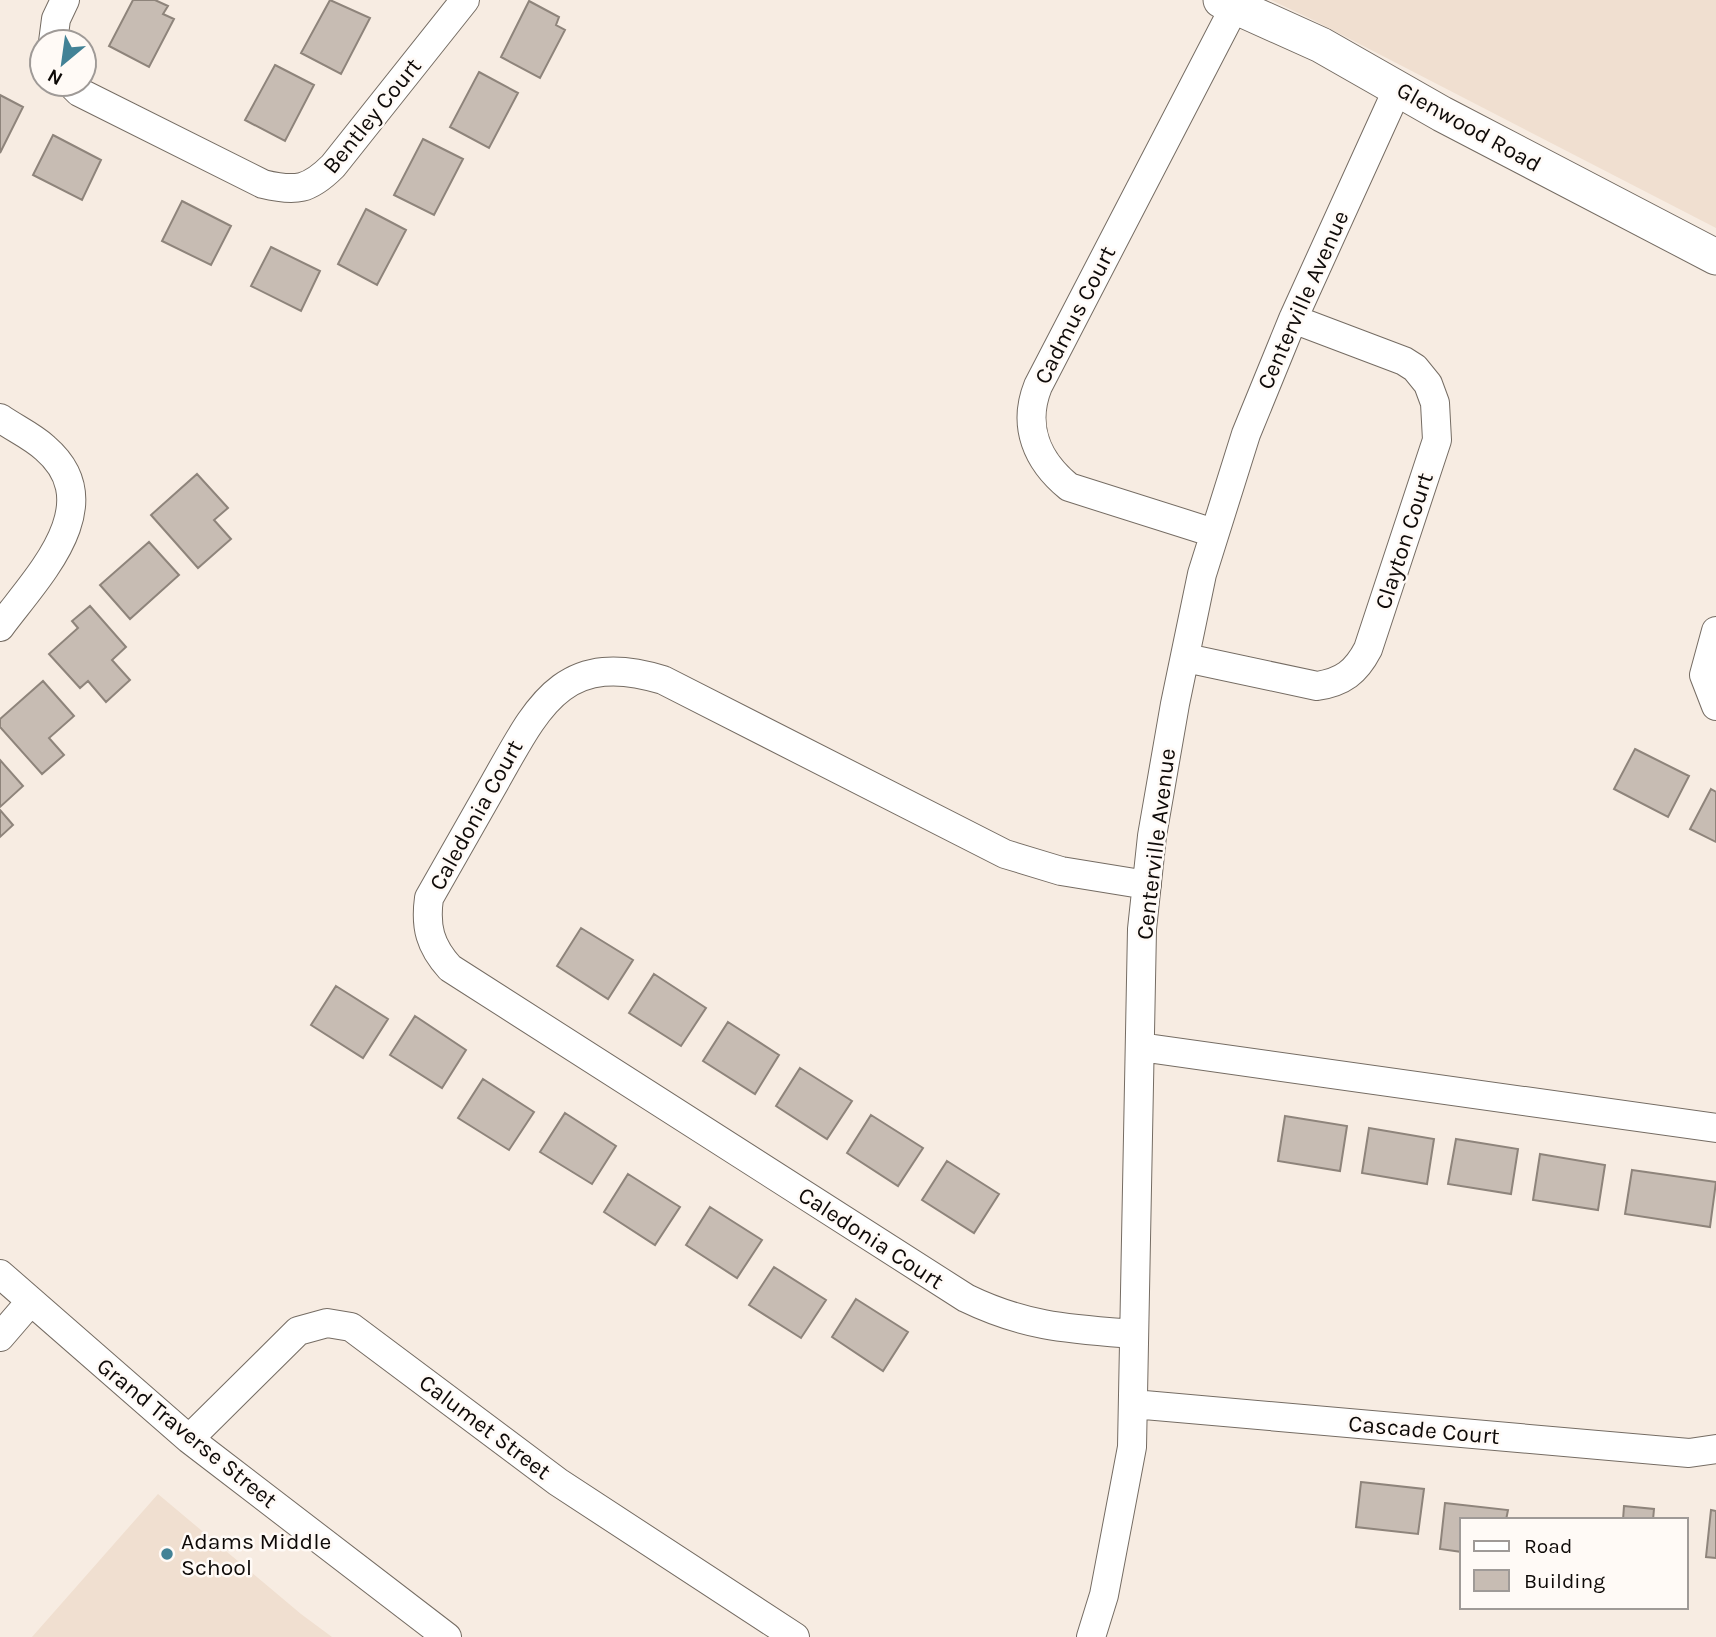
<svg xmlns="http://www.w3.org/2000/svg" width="1716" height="1637" font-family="Karla,sans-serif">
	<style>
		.built { fill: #f0dfd0 }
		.building { fill: #c7bcb3; stroke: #8e847b; stroke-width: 2 }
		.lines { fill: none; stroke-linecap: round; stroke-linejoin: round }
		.minor-casing { stroke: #756c63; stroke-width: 30 }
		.tertiary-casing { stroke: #756c63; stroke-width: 37 }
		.minor { stroke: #fff; stroke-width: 28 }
		.tertiary { stroke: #fff; stroke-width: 35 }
		.poi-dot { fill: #428296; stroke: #fffaf6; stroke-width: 2.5 }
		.labels { text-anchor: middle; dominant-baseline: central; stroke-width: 5; stroke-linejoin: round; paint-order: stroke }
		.street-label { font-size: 23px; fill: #0e0a08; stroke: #fffaf6 }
		.poi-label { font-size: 23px; fill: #0e0a08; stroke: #fffaf6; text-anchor: start }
	</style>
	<rect width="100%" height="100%" fill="#f7ece2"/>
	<path class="built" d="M1271 0H1716V228L1315 21Z
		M158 1494 301 1614 332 1637H32Z"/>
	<path class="building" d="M133 0H155L168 6 163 14 174 19 149 67 109 46Z
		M330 0 370 18 341 74 301 53Z
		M529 1 559 17 556 25 565 30 540 78 501 57Z
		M275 65 314 85 285 141 245 120Z
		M479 72 518 93 489 148 450 127Z
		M0 95 23 107 0 153Z
		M53 135 101 160 82 200 33 175Z
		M423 139 463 159 434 215 394 195Z
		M182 201 231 226 211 265 162 241Z
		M366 209 406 230 377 285 338 264Z
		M271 247 320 271 301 311 251 286Z
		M197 474 228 508 214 520 231 539 198 568 151 515Z
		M149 542 179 575 130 619 100 585Z
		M90 606 126 647 112 660 130 680 106 702 88 681 80 688 49 654 78 628 72 621Z
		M43 681 74 716 49 738 64 755 42 774 0 727V719Z
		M1635 749 1689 776 1668 817 1614 789Z
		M0 760 23 786 0 807Z
		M1711 789 1716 792V842L1690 829Z
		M0 810 13 825 0 837Z
		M581 928 633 960 608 999 557 966Z
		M654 974 706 1008 681 1046 629 1013Z
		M336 986 388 1019 363 1058 311 1025Z
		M415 1016 466 1050 442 1088 390 1055Z
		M728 1022 779 1055 755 1094 703 1061Z
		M800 1068 852 1101 827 1139 776 1106Z
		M483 1079 534 1112 509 1150 458 1118Z
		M565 1113 616 1146 592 1184 540 1152Z
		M871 1115 923 1148 898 1186 847 1153Z
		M1285 1116 1347 1126 1340 1171 1278 1161Z
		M1369 1128 1434 1139 1427 1184 1362 1173Z
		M1456 1139 1518 1149 1511 1194 1448 1184Z
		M1540 1154 1605 1165 1598 1210 1533 1200Z
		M947 1161 999 1194 974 1233 922 1200Z
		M1632 1170 1716 1182 1710 1227 1625 1214Z
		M628 1174 680 1207 655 1245 604 1212Z
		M710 1207 762 1240 737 1278 686 1245Z
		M774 1267 826 1300 801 1338 749 1305Z
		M856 1299 908 1332 883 1371 832 1337Z
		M1361 1482 1424 1489 1418 1534 1356 1527Z
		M1445 1503 1508 1510 1506 1520H1462V1552L1440 1549Z
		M1624 1506 1654 1509 1653 1520H1623Z
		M1711 1510 1716 1511V1558L1706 1557Z"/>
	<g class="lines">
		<g class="minor-casing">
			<path id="minor" d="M53 42 56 19 65 0
				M71 84 79 92 263 184C296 192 309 190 333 166L465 0
				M0 418C14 428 32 436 45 448 111 505 36 578 0 627
				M1214 533 1069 487C1037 461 1022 426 1038 386L1235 6
				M1716 631 1704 675 1716 706
				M1186 658 1317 686C1343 682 1356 672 1368 649L1437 440 1435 403 1428 384 1415 368 1404 361 1293 319
				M1140 1047 1716 1128
				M0 1274 189 1439 447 1637
				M1134 1334C1069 1329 1026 1327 966 1298L450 968C430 946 425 927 429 898 451 859 473 821 495 782 538 706 563 649 663 680L1005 854 1061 871 1147 885
				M0 1337 31 1301
				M1133 1404 1689 1453 1716 1449
				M189 1439 298 1331 327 1323 351 1327 558 1482 795 1637
				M1091 1637 1104 1595 1132 1447 1142 929 1152 836 1175 704 1202 574 1246 434 1293 319 1398 88"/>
		</g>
		<g class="tertiary-casing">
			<path id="tertiary" d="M1221 0 1321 45 1442 114 1716 257"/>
		</g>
		<use href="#minor" class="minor"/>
		<use href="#tertiary" class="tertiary"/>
	</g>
	<circle class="poi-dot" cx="167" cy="1554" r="7"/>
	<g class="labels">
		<g class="street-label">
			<text transform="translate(372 116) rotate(-51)">Bentley Court</text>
			<text transform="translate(1469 127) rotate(29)">Glenwood Road</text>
			<text transform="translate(1303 300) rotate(-66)">Centerville Avenue</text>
			<text transform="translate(1075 315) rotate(-63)">Cadmus Court</text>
			<text transform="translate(1404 541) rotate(-72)">Clayton Court</text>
			<text transform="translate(476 815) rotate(-61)">Caledonia Court</text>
			<text transform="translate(1156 844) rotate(-83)">Centerville Avenue</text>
			<text transform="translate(871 1238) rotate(33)">Caledonia Court</text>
			<text transform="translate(485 1427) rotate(37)">Calumet Street</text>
			<text transform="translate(1424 1430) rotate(5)">Cascade Court</text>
			<text transform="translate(187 1433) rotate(39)">Grand Traverse Street</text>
		</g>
		<g class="poi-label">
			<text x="181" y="1541">Adams Middle<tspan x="181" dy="26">School</tspan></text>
		</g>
	</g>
	<rect x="1460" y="1518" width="228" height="91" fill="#fffaf6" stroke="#9f9a97" stroke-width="2"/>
	<rect x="1474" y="1541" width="35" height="10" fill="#ffffff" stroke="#9f9a97" stroke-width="2"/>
	<text x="1524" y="1553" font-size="21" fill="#0e0a08">Road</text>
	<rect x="1474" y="1570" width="35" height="21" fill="#c7bcb3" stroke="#9f9a97" stroke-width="2"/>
	<text x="1524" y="1588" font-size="21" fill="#0e0a08">Building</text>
	<g transform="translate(63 63) rotate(209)"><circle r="33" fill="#fffaf6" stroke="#9f9a97" stroke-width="2"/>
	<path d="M0-5L12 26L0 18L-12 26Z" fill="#428296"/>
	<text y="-10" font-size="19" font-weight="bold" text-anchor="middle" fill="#0e0a08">N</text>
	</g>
</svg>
